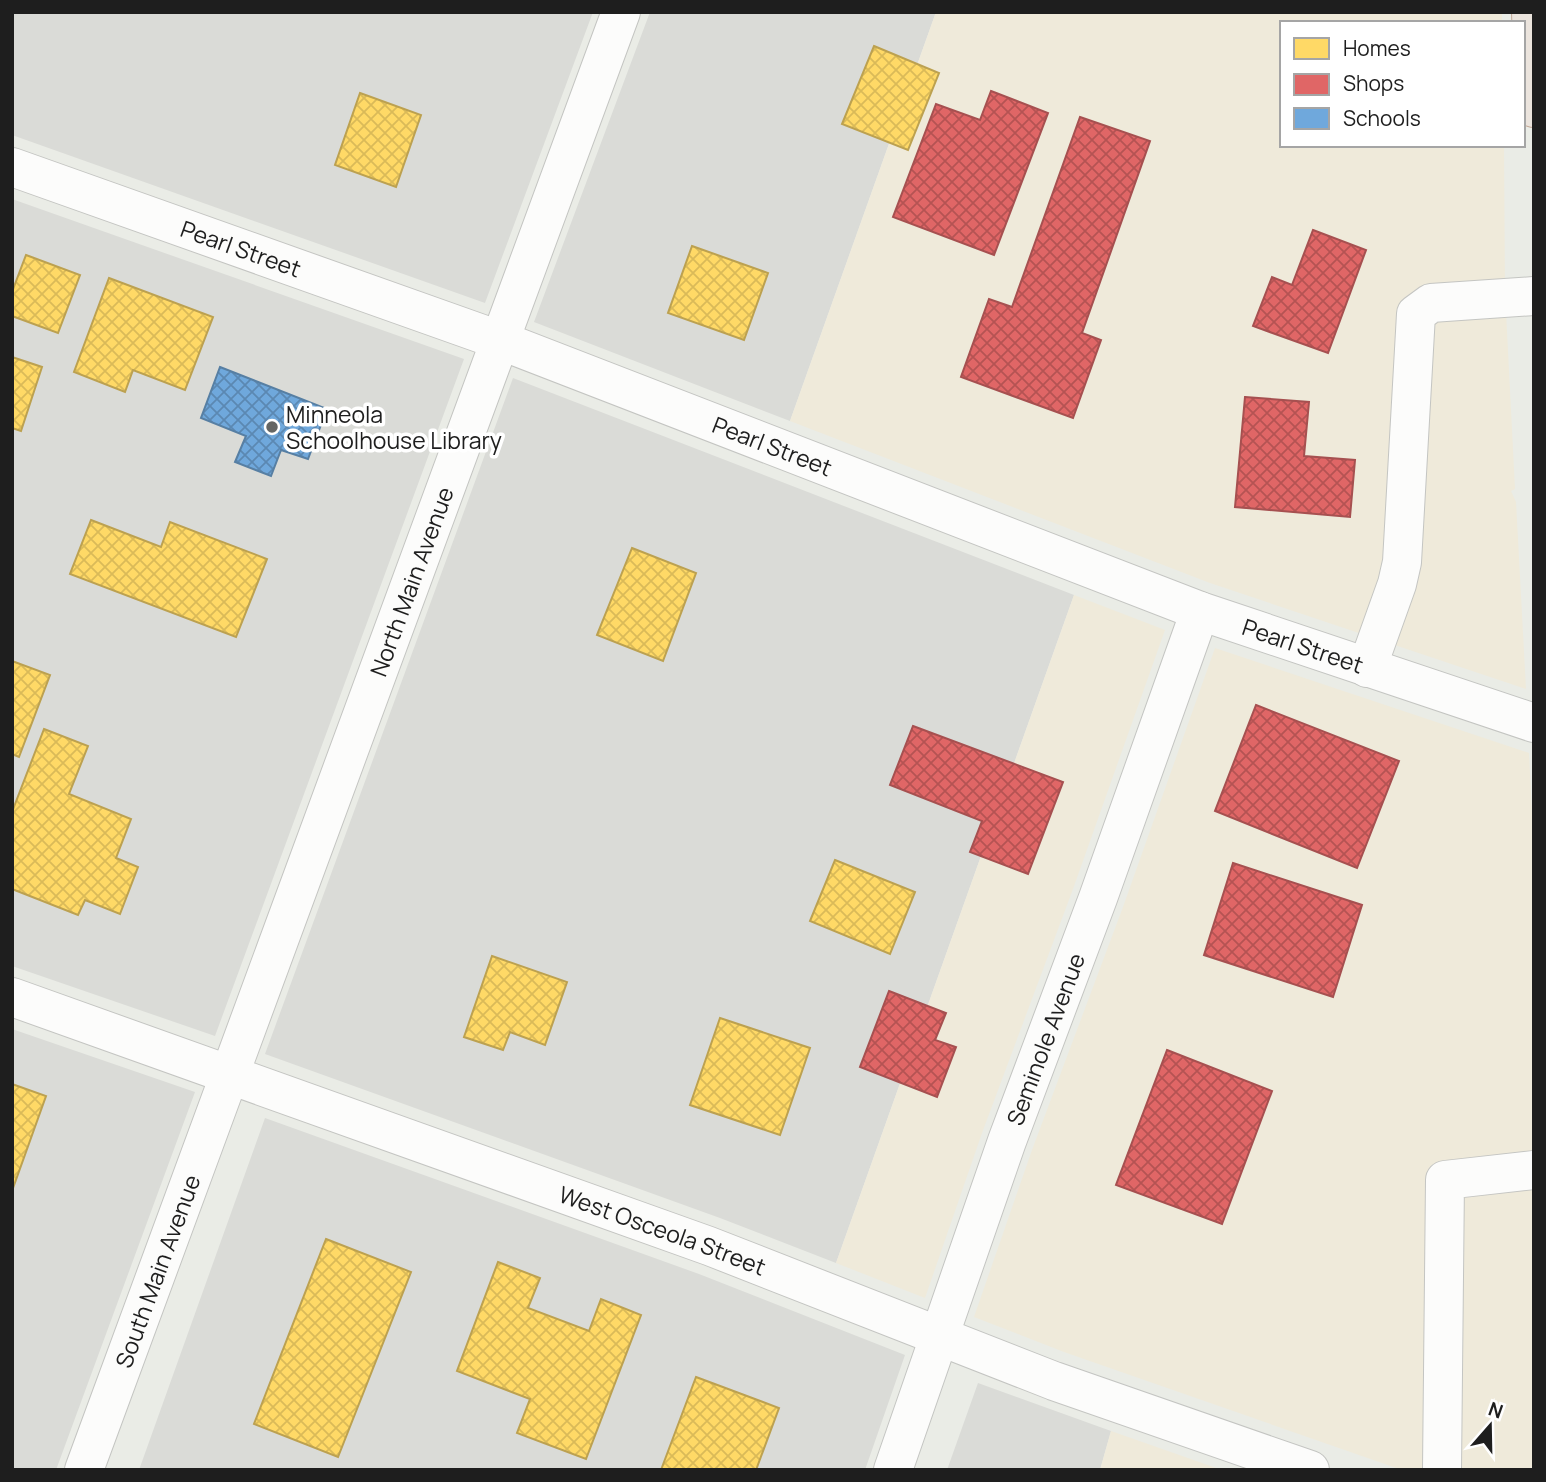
<svg xmlns="http://www.w3.org/2000/svg" width="1546" height="1482" font-family="Manrope,sans-serif">
	<style>
		.residential { fill: #dadbd7 }
		.commercial { fill: #efeada }
		.homes { fill: url(#homes-cross-hatch); stroke: #bca150; stroke-width: 2 }
		.shops { fill: url(#shops-cross-hatch); stroke: #a65050; stroke-width: 2 }
		.schools { fill: url(#schools-cross-hatch); stroke: #577fa3; stroke-width: 2 }
		.lines { fill: none; stroke-linecap: round; stroke-linejoin: round }
		.minor-casing { stroke: #c4c5c2; stroke-width: 40 }
		.highway-casing { stroke: #c4a998; stroke-width: 40 }
		.minor { stroke: #fcfcfb; stroke-width: 38 }
		.highway { stroke: #ebe4dd; stroke-width: 38 }
		.poi-dot { fill: #656664; stroke: #fff; stroke-width: 2.5 }
		.labels { text-anchor: middle; dominant-baseline: central; stroke-width: 7; stroke-linejoin: round; paint-order: stroke }
		.street-label { font-size: 23px; fill: #1e1e1e; stroke: #fff }
		.poi-label { font-size: 23px; fill: #1e1e1e; stroke: #fff; text-anchor: start }
	</style>
	<defs>
		<pattern id="homes-cross-hatch" width="8" height="8" patternUnits="userSpaceOnUse" patternTransform="scale(1.75)"><rect width="8" height="8" fill="#ffd966"/><path d="M0 0l8 8M0 8l8-8" fill="none" stroke="#daba58"/></pattern>
		<pattern id="shops-cross-hatch" width="8" height="8" patternUnits="userSpaceOnUse" patternTransform="scale(1.75)"><rect width="8" height="8" fill="#e06666"/><path d="M0 0l8 8M0 8l8-8" fill="none" stroke="#b55353"/></pattern>
		<pattern id="schools-cross-hatch" width="8" height="8" patternUnits="userSpaceOnUse" patternTransform="scale(1.75)"><rect width="8" height="8" fill="#6fa8dc"/><path d="M0 0l8 8M0 8l8-8" fill="none" stroke="#5b88b2"/></pattern>
	</defs>
	<rect width="100%" height="100%" fill="#eaece6"/>
	<path class="residential" d="M12 12H593L485 303 12 135Z
		M650 12H936L790 421 534 322Z
		M12 199 464 359 215 1036 12 966Z
		M513 378 1074 595 836 1263 720 1218 265 1054Z
		M12 1029 195 1092 56 1470H12Z
		M265 1118 699 1274 905 1355 865 1470H139Z
		M978 1383 1111 1431 1100 1470H947Z"/>
	<path class="commercial" d="M936 12H1502V23H1282V145H1504L1505 292 1515 489 1511 491 1516 502 1526 689 1210 583 790 421Z
		M1074 595 1165 630 1073 889 982 1133 925 1298 836 1263Z
		M1215 648 1529 753 1534 852V1470H1402L1064 1352 974 1317 1032 1150 1123 907Z
		M1111 1431 1222 1470H1100Z"/>
	<path class="homes" d="M874 46 939 73 908 150 842 124Z
		M360 93 421 115 396 187 335 165Z
		M692 246 768 273 744 340 668 313Z
		M26 255 80 275 58 333 12 316V292Z
		M109 278 213 317 185 390 133 370 125 392 74 372Z
		M12 357 42 367 21 431 12 428Z
		M91 520 161 547 170 522 267 559 236 637 70 574Z
		M632 548 696 573 663 661 597 635Z
		M12 661 50 675 19 757 12 754Z
		M44 729 88 746 69 794 131 819 116 858 138 867 120 914 85 900 78 915 12 889V812Z
		M835 860 915 892 890 954 810 921Z
		M492 956 567 982 545 1045 510 1032 503 1050 464 1037Z
		M720 1018 810 1048 780 1135 690 1105Z
		M12 1084 46 1096 12 1191Z
		M326 1239 411 1272 338 1457 254 1424Z
		M498 1262 540 1278 528 1308 589 1331 601 1299 641 1315 586 1459 517 1433 530 1399 457 1371Z
		M696 1377 779 1408 756 1470H661Z"/>
	<path class="shops" d="M991 91 1048 113 994 255 893 217 936 104 980 120Z
		M1080 117 1150 141 1082 333 1101 340 1073 418 961 377 989 299 1012 307Z
		M1313 230 1366 250 1328 353 1253 326 1272 277 1292 285Z
		M1245 397 1309 402 1304 456 1355 460 1350 517 1235 507Z
		M1256 705 1399 761 1357 868 1215 811Z
		M913 726 1063 782 1028 874 970 852 982 821 890 785Z
		M1233 863 1362 905 1333 997 1204 955Z
		M889 991 946 1013 935 1040 956 1047 937 1097 860 1067Z
		M1167 1050 1272 1091 1222 1224 1116 1185Z"/>
	<path class="schools" d="M220 367 327 409 308 459 281 450 271 476 235 462 246 436 201 418Z"/>
	<g class="lines">
		<g class="minor-casing">
			<g id="minor">
				<path id="s1" d="M12 167 499 340 1200 611 1534 723"/>
				<path d="M1367 668 1397 584 1402 562 1416 314 1431 303 1534 296"/>
				<path id="s2" d="M12 997 709 1246 1054 1381 1310 1470"/>
				<path id="s3" d="M84 1470 621 12"/>
				<path id="s4" d="M893 1470 1007 1141 1098 898 1200 611"/>
				<path d="M1442 1470 1445 1180 1534 1170"/>
			</g>
		</g>
		<g class="highway-casing">
			<path id="highway" d="M1531 12 1534 108"/>
		</g>
		<use href="#minor" class="minor"/>
		<use href="#highway" class="highway"/>
	</g>
	<circle class="poi-dot" cx="272" cy="427" r="7"/>
	<g class="labels">
		<g class="street-label">
			<text stroke="none"><textPath href="#s1" startOffset="243">Pearl Street</textPath></text>
			<text stroke="none"><textPath href="#s1" startOffset="810">Pearl Street</textPath></text>
			<text stroke="none"><textPath href="#s3" startOffset="947">North Main Avenue</textPath></text>
			<text stroke="none"><textPath href="#s1" startOffset="1377">Pearl Street</textPath></text>
			<text stroke="none"><textPath href="#s4" startOffset="457">Seminole Avenue</textPath></text>
			<text stroke="none"><textPath href="#s2" startOffset="691">West Osceola Street</textPath></text>
			<text stroke="none"><textPath href="#s3" startOffset="212">South Main Avenue</textPath></text>
		</g>
		<g class="poi-label">
			<text x="286" y="414">Minneola<tspan x="286" dy="26">Schoolhouse Library</tspan></text>
		</g>
	</g>
	<rect width="1546" height="1482" fill="none" stroke="#1e1e1e" stroke-width="28"/>
	<rect x="1280" y="21" width="245" height="126" fill="#ffffff" stroke="#a5a5a5" stroke-width="2"/>
	<rect x="1294" y="38" width="35" height="21" fill="#ffd966" stroke="#a5a5a5" stroke-width="2"/>
	<text x="1343" y="56" font-size="21" fill="#1e1e1e">Homes</text>
	<rect x="1294" y="74" width="35" height="21" fill="#e06666" stroke="#a5a5a5" stroke-width="2"/>
	<text x="1343" y="91" font-size="21" fill="#1e1e1e">Shops</text>
	<rect x="1294" y="108" width="35" height="21" fill="#6fa8dc" stroke="#a5a5a5" stroke-width="2"/>
	<text x="1343" y="126" font-size="21" fill="#1e1e1e">Schools</text>
	<g transform="translate(1490 1426) rotate(20)" stroke="#ffffff" stroke-width="5" paint-order="stroke">
	<path d="M0-5L12 26L0 18L-12 26Z" fill="#1e1e1e"/>
	<text y="-10" font-size="19" font-weight="bold" text-anchor="middle" fill="#1e1e1e">N</text>
	</g>
</svg>
